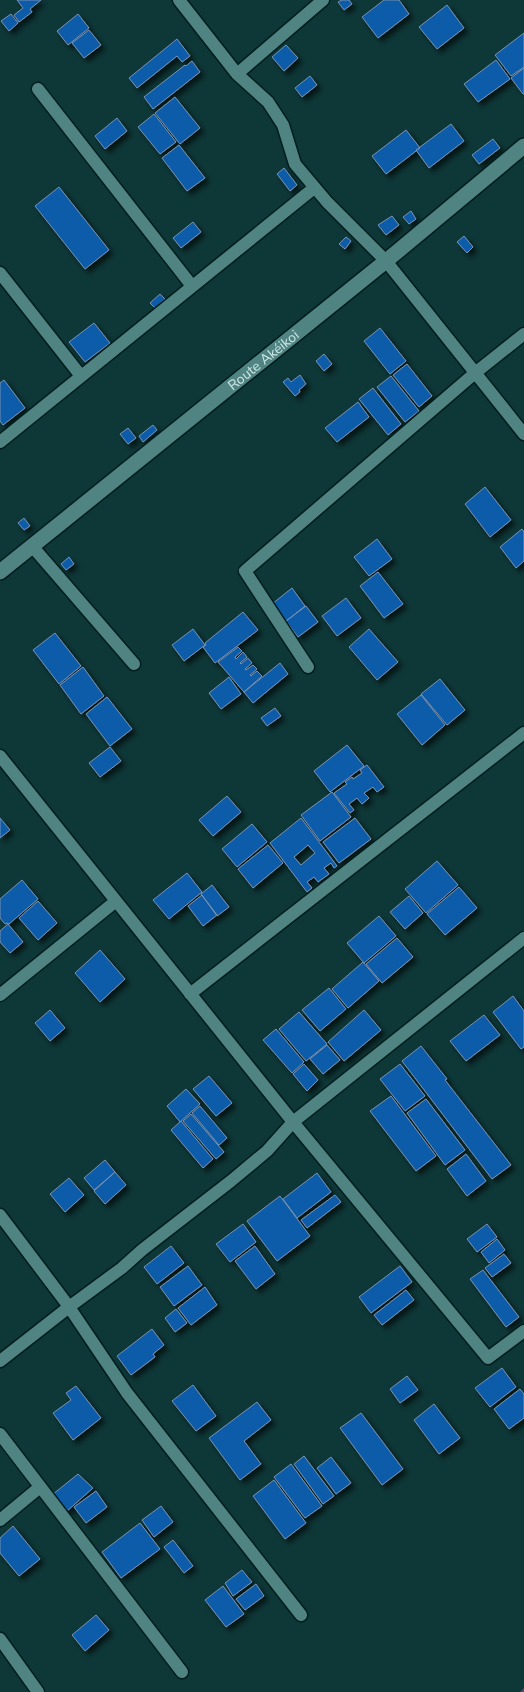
<svg xmlns="http://www.w3.org/2000/svg" width="524" height="1692" font-family="'Nunito Sans',sans-serif">
	<style>
		.lines { fill: none; stroke-linecap: round; stroke-linejoin: round }
		.stream { stroke: #574a68; stroke-width: 4.5 }
		.building { fill: #0d5caa; stroke: #7992b2; fill-rule: evenodd; filter: url(#shadow) }
		.minor-casing { stroke: #021d1d; stroke-width: 15 }
		.tertiary-casing { stroke: #021d1d; stroke-width: 18 }
		.minor { stroke: #4f8482; stroke-width: 12 }
		.tertiary { stroke: #4f8482; stroke-width: 15 }
		.labels { text-anchor: middle; dominant-baseline: central; stroke-width: 5; stroke-linejoin: round; paint-order: stroke }
		.street-label { font-size: 14px; fill: #cde8e7; stroke: #061c1c }
	</style>
	<defs>
		<filter id="shadow"><feDropShadow dx="4" dy="4" stdDeviation="2.5" flood-color="#0009"/></filter>
	</defs>
	<rect width="100%" height="100%" fill="#0e3737"/>
	<g class="lines">
		<path class="stream" d="M523 1692 524 1691"/>
	</g>
	<path class="building" d="M17 0H41L30 9 32 12 19 22 14 15 23 8Z
		M342 0H349L352 4 344 10 338 2Z
		M384 0H399L409 14 378 38 362 17Z
		M447 5 464 28 437 49 419 27Z
		M11 14 18 23 9 31 1 21Z
		M78 14 89 28 68 45 57 31Z
		M89 30 101 45 84 58 72 43Z
		M524 33V67L511 76 495 55Z
		M177 39 190 56 182 62 177 56 137 88 129 78Z
		M286 45 298 58 284 71 272 57Z
		M496 60 510 79 478 102 464 84Z
		M192 61 200 72 153 109 144 97 185 65 186 66Z
		M524 68V94H523L511 78Z
		M310 76 317 85 302 97 295 88Z
		M175 97 200 128 180 144 155 113Z
		M154 114 176 142 160 154 138 127Z
		M117 118 127 131 105 149 95 136Z
		M451 124 464 141 429 168 416 150Z
		M406 130 420 148 386 174 372 156Z
		M493 139 500 148 479 164 472 155Z
		M179 145 205 178 187 191 162 158Z
		M284 168 297 185 290 191 277 174Z
		M59 187 109 250 85 269 35 206Z
		M411 211 416 219 409 224 403 217Z
		M392 216 399 225 386 235 378 225Z
		M193 222 201 232 181 248 173 238Z
		M464 236 473 247 467 253 457 242Z
		M346 237 351 241 345 249 339 244Z
		M160 294 165 299 155 308 150 303Z
		M94 323 110 343 85 362 69 342Z
		M380 328 406 361 390 374 364 341Z
		M324 354 332 364 324 371 316 361Z
		M407 364 432 396 419 407 393 375Z
		M300 375 306 384 299 390 300 392 295 396 283 382 288 378 291 382Z
		M391 376 419 411 405 422 377 387Z
		M4 380 25 408 3 425 0 421V383Z
		M373 388 401 424 388 435 359 399Z
		M358 402 369 417 337 442 325 428Z
		M153 425 157 430 143 442 139 436Z
		M128 428 136 438 128 444 120 434Z
		M485 487 511 520 490 537 465 504Z
		M24 518 30 526 24 530 18 523Z
		M522 529 524 532V561L516 568 500 547Z
		M377 539 392 559 369 576 354 557Z
		M69 557 74 564 66 570 61 564Z
		M378 572 403 604 384 618 360 586Z
		M292 588 305 606 285 622 272 604Z
		M346 598 361 618 337 636 322 616Z
		M306 606 318 622 298 637 286 621Z
		M243 612 258 630 215 663 203 647 206 645 205 643Z
		M193 629 205 645 184 661 172 645Z
		M369 629 398 662 377 680 349 647Z
		M55 633 81 666 59 684 33 650Z
		M238 647 242 651 235 657 236 659 243 652 247 657 240 663 241 664 248 658 252 663 245 669 246 670 253 665 257 669 250 675 251 676 257 671 262 676 244 692 218 662Z
		M280 663 288 674 253 703 244 692Z
		M83 667 104 696 81 714 60 685Z
		M229 677 241 694 221 709 209 693Z
		M440 679 465 710 447 725 421 694Z
		M421 695 445 725 422 745 397 714Z
		M107 697 132 729 110 746 86 714Z
		M275 708 281 716 267 726 261 718Z
		M347 745 364 766 330 792 314 771Z
		M110 747 121 761 100 777 89 763Z
		M367 765 384 787 377 792 373 787 364 793 369 798 362 804 357 798 349 804 354 810 350 813 334 793 347 784 345 782 352 777 353 779 362 773 360 770Z
		M332 792 351 817 320 841 301 815Z
		M227 796 241 812 213 836 199 820Z
		M0 818 10 830 0 838Z
		M301 818 337 866 334 868 331 863 324 868 329 874 318 882 314 877 307 882 312 888 307 892 270 843ZM308 845 315 853 301 865 294 857Z
		M355 818 371 839 339 863 323 842Z
		M252 824 267 842 237 867 222 849Z
		M268 845 283 863 253 888 238 869Z
		M437 861 458 885 426 913 405 889Z
		M187 873 202 892 169 919 153 900Z
		M22 880 38 899 9 924 7 923 5 924 0 918V899Z
		M212 885 229 907 217 916 201 894Z
		M459 887 477 908 445 935 427 914Z
		M202 895 217 915 203 926 188 906Z
		M409 896 423 913 405 929 390 912Z
		M38 901 57 923 38 940 19 918Z
		M379 916 396 936 364 963 347 943Z
		M8 924 23 942 10 953 0 942V931Z
		M397 938 413 957 382 983 366 964Z
		M100 950 125 979 100 1002 75 973Z
		M363 962 379 981 348 1008 332 989Z
		M329 988 346 1009 320 1031 302 1010Z
		M513 996 524 1011V1047L521 1049 493 1012Z
		M50 1010 65 1028 50 1041 35 1023Z
		M364 1010 381 1030 344 1061 328 1042Z
		M299 1012 327 1044 306 1061 279 1029Z
		M484 1015 500 1035 466 1061 450 1041Z
		M276 1029 304 1062 292 1073 263 1040Z
		M327 1045 340 1060 323 1074 310 1059Z
		M421 1046 447 1079 445 1080 511 1165 492 1179 402 1061Z
		M304 1064 318 1080 307 1091 293 1074Z
		M400 1064 425 1096 405 1111 380 1079Z
		M209 1076 232 1103 216 1116 193 1089Z
		M186 1089 200 1104 180 1122 167 1106Z
		M391 1096 436 1156 416 1171 370 1111Z
		M426 1099 465 1150 445 1165 407 1113Z
		M200 1106 227 1138 219 1145 192 1113Z
		M191 1114 224 1152 216 1159 183 1121Z
		M181 1121 213 1159 203 1168 171 1130Z
		M466 1154 486 1181 467 1196 447 1169Z
		M105 1160 115 1172 94 1190 84 1178Z
		M115 1172 126 1185 105 1204 94 1191Z
		M317 1173 331 1192 297 1218 283 1199Z
		M69 1178 84 1195 65 1212 50 1194Z
		M335 1195 341 1202 307 1228 301 1220Z
		M280 1196 310 1236 277 1261 247 1221Z
		M243 1224 256 1242 230 1262 216 1244Z
		M487 1224 497 1237 477 1252 467 1239Z
		M497 1239 505 1250 489 1263 481 1252Z
		M171 1246 184 1263 157 1284 144 1267Z
		M255 1246 275 1274 256 1289 235 1261Z
		M504 1254 511 1263 492 1277 485 1268Z
		M188 1266 202 1285 174 1306 160 1287Z
		M400 1266 412 1282 371 1313 359 1297Z
		M483 1270 519 1317 506 1327 470 1279Z
		M205 1287 217 1305 191 1325 178 1308Z
		M406 1290 414 1300 382 1325 374 1315Z
		M176 1309 187 1323 175 1332 165 1318Z
		M152 1329 164 1345 153 1354 155 1357 131 1375 117 1356Z
		M502 1368 516 1387 490 1407 475 1388Z
		M407 1376 418 1390 400 1403 390 1389Z
		M193 1385 216 1416 196 1431 172 1401Z
		M76 1386 101 1418 73 1440 53 1413 71 1400 66 1393Z
		M520 1389 524 1394V1418L509 1429 494 1409Z
		M257 1402 271 1420 244 1441 261 1464 240 1480 209 1438Z
		M434 1404 460 1438 439 1454 414 1420Z
		M361 1413 403 1469 382 1485 340 1428Z
		M304 1456 334 1496 323 1504 294 1464Z
		M331 1457 351 1483 336 1494 317 1468Z
		M291 1464 322 1506 305 1518 274 1477Z
		M78 1474 93 1488 66 1512 52 1495Z
		M274 1480 306 1523 285 1539 253 1496Z
		M96 1491 107 1507 86 1523 74 1507Z
		M161 1506 173 1522 154 1537 142 1520Z
		M140 1523 160 1549 121 1578 102 1552Z
		M13 1526 40 1559 19 1576 0 1553V1538Z
		M173 1540 193 1566 184 1573 164 1547Z
		M242 1570 252 1582 233 1596 225 1583Z
		M256 1584 264 1596 245 1610 236 1599Z
		M223 1586 244 1614 226 1627 205 1600Z
		M96 1615 109 1630 85 1651 72 1635Z"/>
	<g class="lines">
		<g class="minor-casing">
			<path id="minor" d="M179 0 237 74 268 102 283 125 295 164 327 202 386 261 524 434
				M237 74 323 0
				M38 89 192 286
				M0 273 81 376
				M0 442 314 188
				M32 546 134 664
				M308 667 245 571 475 373 524 334
				M0 756 293 1122 488 1358 524 1331
				M190 994 524 733
				M0 995 116 901
				M0 1215 67 1304 127 1393 301 1615
				M0 1361 69 1307 122 1268 142 1250 231 1181 267 1151 293 1122 524 938
				M0 1434 182 1672
				M0 1520 40 1487
				M0 1639 38 1692"/>
		</g>
		<g class="tertiary-casing">
			<g id="tertiary">
				<path id="s1" d="M0 572 386 261 524 146"/>
			</g>
		</g>
		<use href="#minor" class="minor"/>
		<use href="#tertiary" class="tertiary"/>
	</g>
	<g class="labels">
		<g class="street-label">
			<text stroke="none"><textPath href="#s1" startOffset="338">Route Akéikoi</textPath></text>
		</g>
	</g>
</svg>
